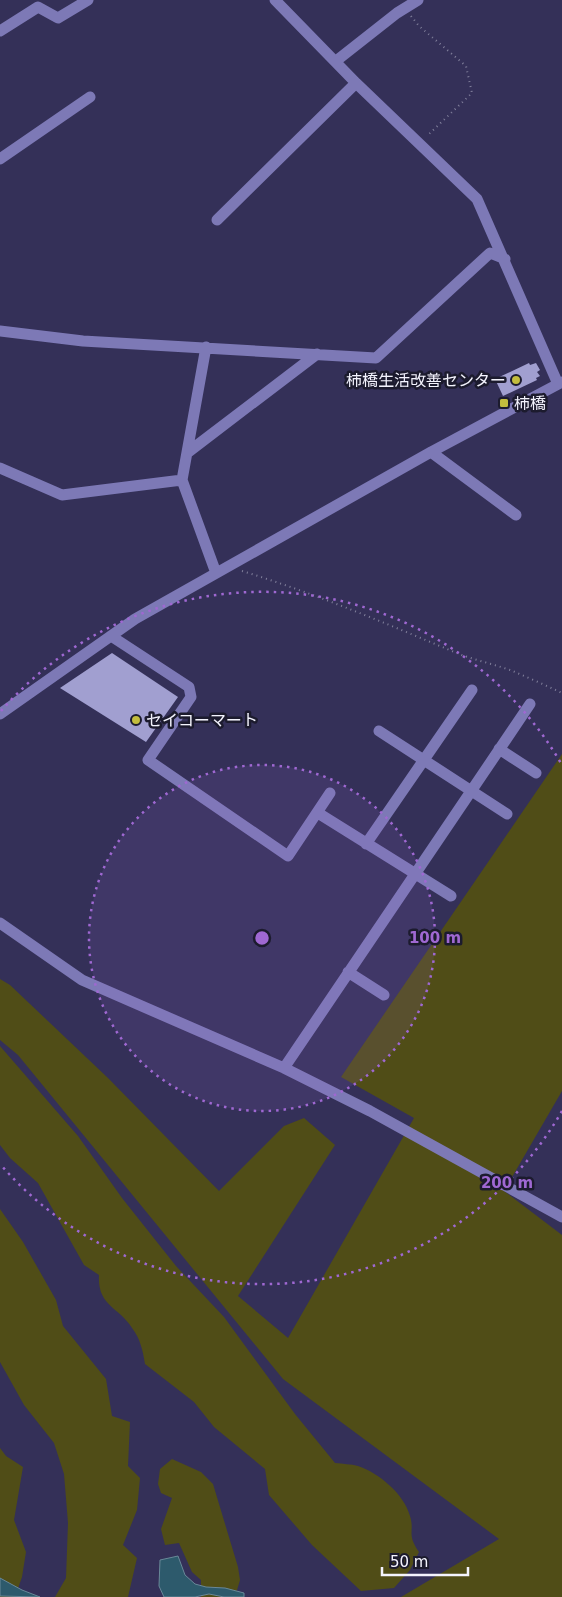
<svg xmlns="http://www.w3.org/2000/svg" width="562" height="1597" font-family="'DejaVu Sans','Noto Sans JP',sans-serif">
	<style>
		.green { fill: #504d17 }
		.water { fill: #2d5a6c; stroke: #698898 }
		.building { fill: #a19fd0 }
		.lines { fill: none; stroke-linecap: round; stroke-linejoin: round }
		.path { stroke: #82809c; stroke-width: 2; stroke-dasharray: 1 4; stroke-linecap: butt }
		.minor { stroke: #7d79b6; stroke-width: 11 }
		.ring { fill: none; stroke: #9f68d2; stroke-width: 2.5; stroke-dasharray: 2.5 5 }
		.poi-dot { fill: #c3bd3e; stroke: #1c1b2e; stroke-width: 2 }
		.labels { text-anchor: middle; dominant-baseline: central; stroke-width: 5; stroke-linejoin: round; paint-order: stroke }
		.poi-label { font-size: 16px; fill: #f4f4fe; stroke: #1c1b2e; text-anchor: start }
		.centre { fill: #9f68d2; stroke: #1c1b2e; stroke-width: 2.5 }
		.ring-label { font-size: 15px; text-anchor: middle; font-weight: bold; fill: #9f68d2; stroke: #1c1b2e; stroke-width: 5; stroke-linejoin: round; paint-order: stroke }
	</style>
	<rect width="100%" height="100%" fill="#343058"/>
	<path class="green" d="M562 754V1091L504 1191 562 1235V1597H401L499 1539 283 1379 18 1055 0 1040V979L10 985 108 1078 219 1191 284 1126 304 1118 335 1145 238 1296 288 1338 414 1118 341 1077Z
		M0 1046 78 1136 122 1198 176 1266 224 1317 295 1414 335 1463C343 1464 351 1464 358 1466 379 1473 404 1494 410 1516 415 1532 406 1533 419 1552L410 1570 394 1588 361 1591 312 1545 269 1495 265 1469 214 1427 194 1402 145 1364C143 1351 140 1338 132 1328 119 1307 97 1306 99 1275L84 1265 38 1183 10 1158 0 1145Z
		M0 1209 23 1242 56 1300 63 1326 106 1379 112 1416 130 1422 128 1466 140 1478 137 1510 123 1545 137 1558 128 1597H55L66 1578 68 1523 64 1474 54 1443 24 1405 0 1362Z
		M0 1448 6 1456 23 1467 14 1520 26 1552 22 1577 15 1597H0Z
		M172 1459 201 1472 213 1484 238 1567 240 1580 235 1597H201V1580L192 1572 179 1543 165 1545 161 1529 172 1498 161 1493 158 1484 160 1469Z"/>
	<path class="water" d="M178 1556 185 1575 195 1584 206 1587 225 1588 244 1593V1597H224L209 1594 195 1597H164L159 1586 160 1560Z
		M0 1578 22 1590 40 1597 0 1596Z"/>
	<path class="building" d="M529 363 530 365 536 363 540 370 537 372 540 376 536 378 537 380 503 396 495 379Z
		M112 653 178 697 146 742 60 688Z"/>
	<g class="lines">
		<path class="path" d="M411 16 419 26 466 66 472 93 428 135
			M242 571C317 594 387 624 459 654 475 660 493 664 510 670 527 677 545 685 562 693"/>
		<path class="minor" d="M275 0 356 83 477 199 558 384
			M0 31 38 7 58 18 88 0
			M336 61 397 13 418 0
			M0 159 90 97
			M217 220 356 83
			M0 331 83 341 376 358 490 253 505 259
			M431 452 516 515
			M187 453 317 354
			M0 468 62 495 182 480 216 573
			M182 480 206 347
			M111 636 189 687 191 697 148 760 288 856 330 793
			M0 714 135 619 431 452 562 382
			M379 731 507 814
			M499 749 536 773
			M318 813 451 896
			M366 844 472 690
			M0 923 82 980 284 1068 370 1111 562 1217
			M348 972 384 995
			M284 1068 530 704"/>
	</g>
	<circle cx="262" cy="938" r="173" fill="#9f68d2" fill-opacity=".12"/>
	<g class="ring">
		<circle cx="262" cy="938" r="173"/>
		<path d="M562 1111A346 346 0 0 1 1 1165M1 711A346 346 0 0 1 562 765"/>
	</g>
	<g class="poi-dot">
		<circle cx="516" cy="380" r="5"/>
		<rect x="499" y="398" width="10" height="10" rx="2.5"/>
		<circle cx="136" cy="720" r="5"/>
	</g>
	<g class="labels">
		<g class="poi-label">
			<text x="506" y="380" text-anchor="end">柿橋生活改善センター</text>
			<text x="514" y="403">柿橋</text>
			<text x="146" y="720">セイコーマート</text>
		</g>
	</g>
	<circle cx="262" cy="938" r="8" class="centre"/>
	<g class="ring-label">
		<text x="435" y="943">100 m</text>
		<text x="507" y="1188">200 m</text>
	</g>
	<path d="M382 1567v8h86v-8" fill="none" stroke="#f4f4fe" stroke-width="2.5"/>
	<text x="390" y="1567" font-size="15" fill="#f4f4fe" stroke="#1c1b2e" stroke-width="4" paint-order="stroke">50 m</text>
</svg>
